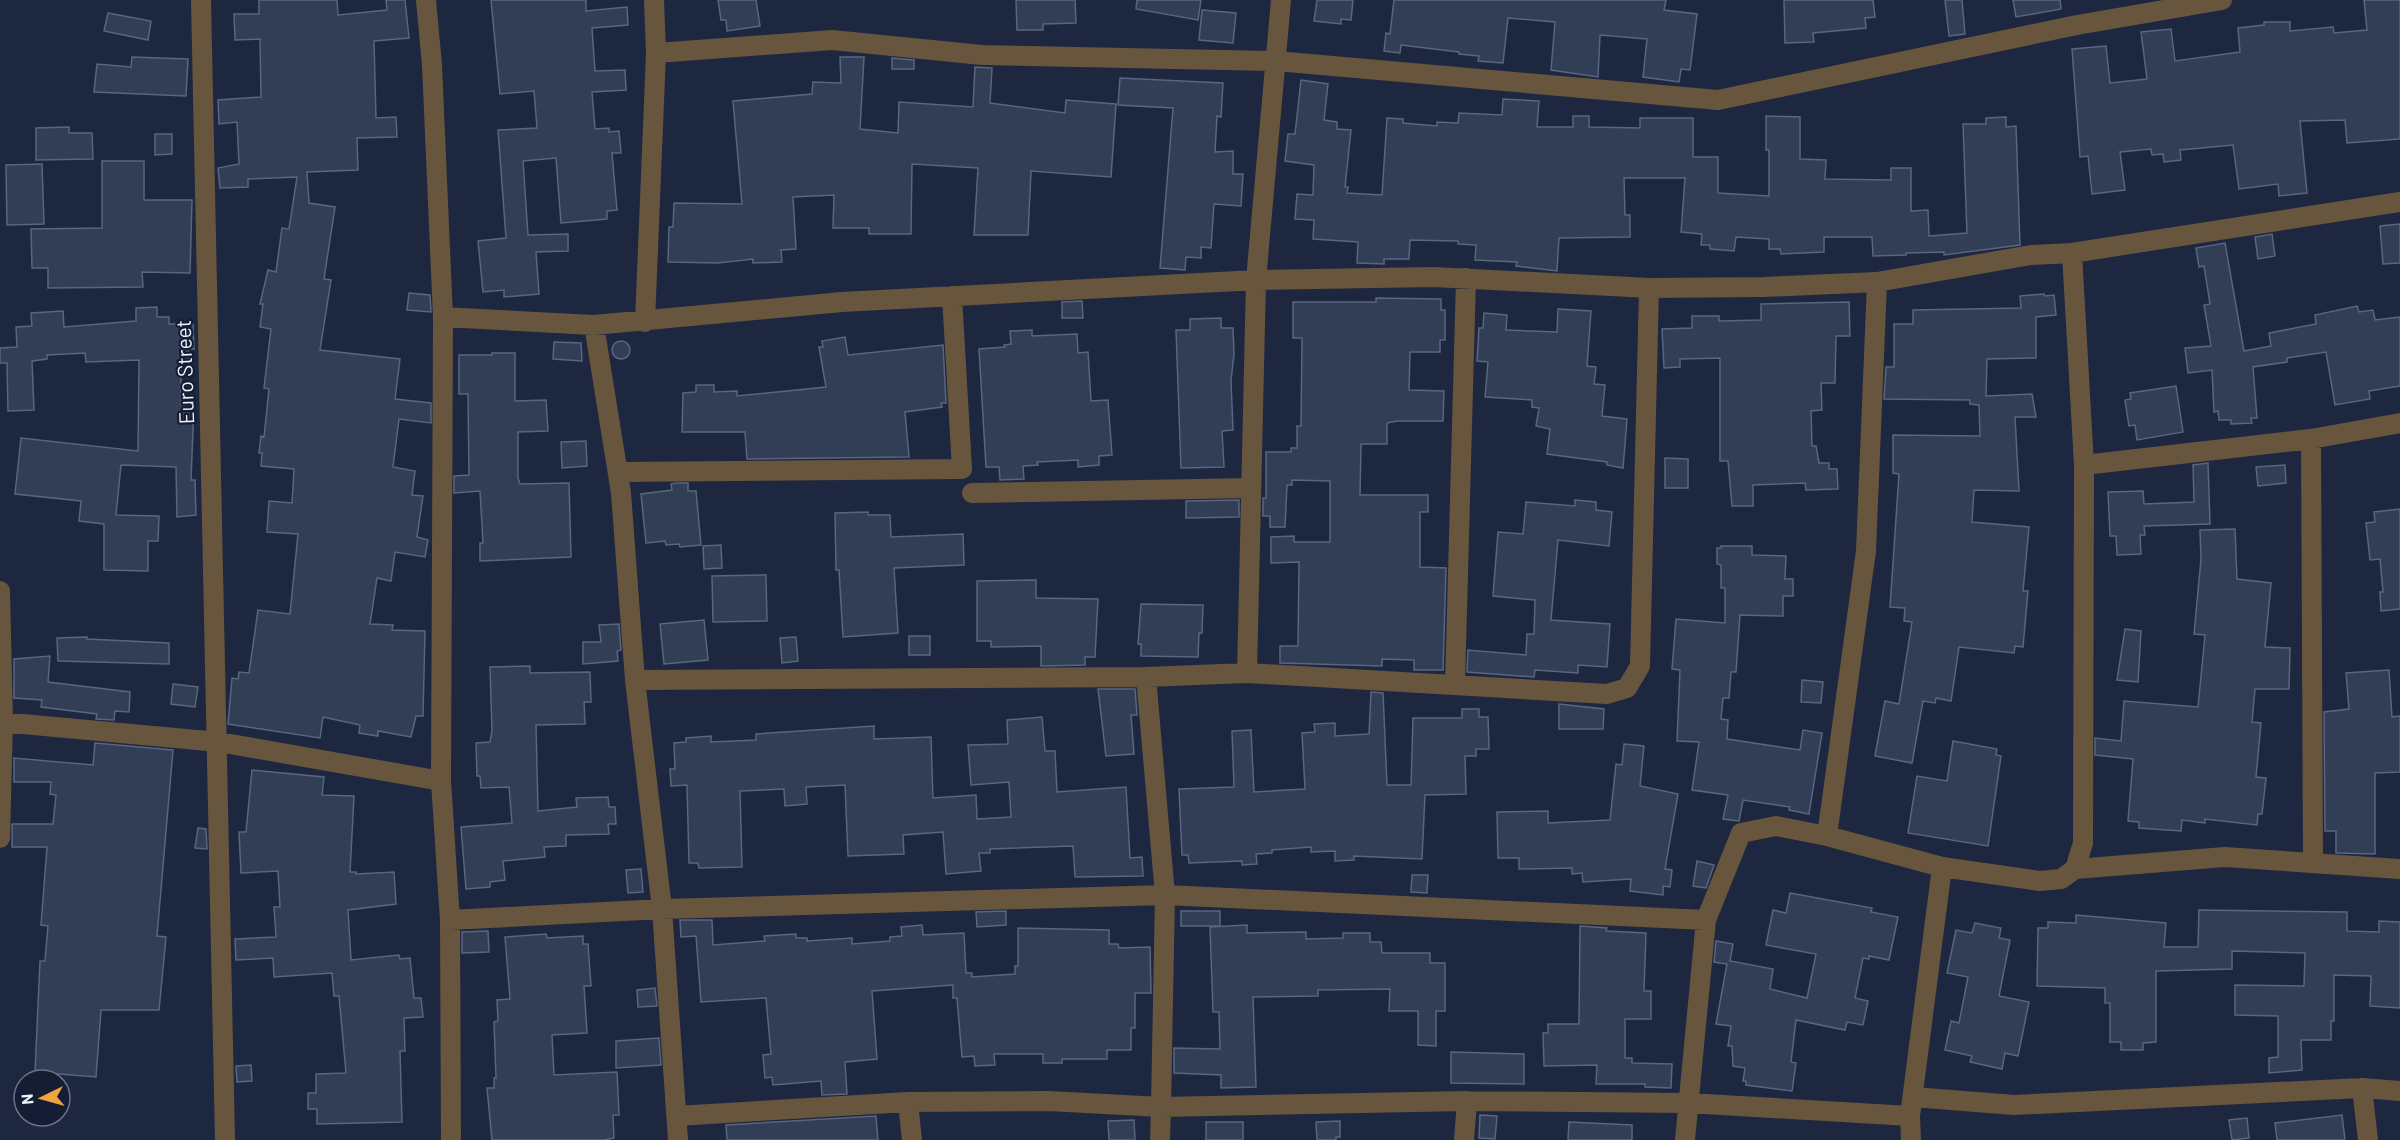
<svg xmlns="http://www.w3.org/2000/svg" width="2400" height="1140" font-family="Barlow,sans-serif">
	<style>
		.building { fill: #323d56; stroke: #596581; stroke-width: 1.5 }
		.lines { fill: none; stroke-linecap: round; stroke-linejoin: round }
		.minor { stroke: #68553d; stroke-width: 20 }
		.labels { text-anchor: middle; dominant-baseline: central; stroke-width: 4.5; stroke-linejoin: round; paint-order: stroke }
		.street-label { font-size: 21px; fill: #eff3fd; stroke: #141d34 }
	</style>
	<rect width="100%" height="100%" fill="#1d273f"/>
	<path class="building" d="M259 0H337L338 15 387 10 386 0H405L409 38 374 41 376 118 396 117 397 137 357 138 358 170 307 172 309 203 335 207 324 279 331 280 320 350 400 359 395 399 431 403V423L399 419 393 467 415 471 412 495 423 496 417 537 428 540 425 557 395 552 391 581 377 578 370 624 393 625 392 630 425 631 423 716H416L411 737 378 731V736L359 733 360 725 323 717 320 738 228 724 232 678 238 679 239 672 249 673 258 610 290 614 298 534 267 532 269 501 292 503 294 469 261 466 262 453H259L261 436 264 437 269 389 264 388 271 329 260 327 263 304H260L268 270 276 272 282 228 289 229 297 177 248 179V187L220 188 218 168 239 164 237 122 219 124 218 100 261 97 260 39 235 40 234 14H259Z
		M491 0H586V11L627 7 628 25 592 28 595 71 625 70 626 90 592 92 595 129 609 128V132L619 131 621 153H612L617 210 607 211V219L561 223 556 158 523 161 528 235 568 234V251L536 252 539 294 504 297V290L483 292 478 241 506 238 498 130 537 128 534 91 500 94Z
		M718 0H756L760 26 727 31 726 20H721Z
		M1016 0H1075L1076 23 1043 24V30H1017Z
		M1137 0H1201L1198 20 1136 9Z
		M1317 0H1353L1351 20 1341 19V24L1314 21Z
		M1394 0H1666L1664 10 1697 14 1690 70 1681 69 1679 82 1643 77 1647 39 1600 35 1598 77 1551 70 1555 22 1508 18 1503 63 1478 61 1479 56 1459 54V52L1401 45 1400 53 1384 51 1386 33 1390 34Z
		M1784 0H1873L1875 17 1865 18 1866 28 1813 33 1814 42 1785 43Z
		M1945 0H1962L1965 34 1949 36Z
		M2013 0H2060L2061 9 2016 17Z
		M2364 0H2400V139L2347 143 2345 120 2300 121 2307 193 2279 196 2278 184 2239 189 2233 145 2180 150 2181 160 2164 162 2163 154 2152 155 2151 149 2120 152 2125 190 2092 194 2088 156 2080 157 2072 49 2106 46 2110 83 2147 79 2141 32 2171 29 2175 61 2240 52 2238 28 2264 25V22H2290V31L2333 27 2334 33 2367 30Z
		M1202 10 1236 13 1233 43 1199 40Z
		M108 13 151 21 148 40 104 31Z
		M132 57 188 59 186 96 94 92 97 64 131 67Z
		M840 57H864L860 129 898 133 899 102 973 107 975 67 992 68 990 103 1065 113 1066 100 1116 104 1111 177 1031 171 1028 235H974L978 168 912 164 911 234H869V228H833L834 195 793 197 796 249 781 250 782 262 753 263V259L718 263 668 262 669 227H673L674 203 742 204 733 101 812 94 813 82 841 83Z
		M892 58 914 60V69H892Z
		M1120 78 1223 83 1221 117 1217 116 1215 152 1233 151V174H1243L1241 206 1214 204 1211 248 1201 247V258L1186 257 1185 270 1160 268 1173 108 1118 105Z
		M1301 80 1328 84 1324 120 1337 122V129L1351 130 1345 187H1348L1347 193 1382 195 1387 118 1403 119V123L1437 126V122L1458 123 1459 113 1502 115 1503 99 1539 101 1537 127H1573V116H1589V127L1640 128V118H1693V157H1718V193L1769 196V150H1766V116L1800 117V159L1826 160 1825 179 1891 180V168H1911V211L1928 210 1929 236 1967 233 1963 124H1986V118L2006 117V127L2016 126 2020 245 1944 255V252L1906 253V255L1873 256 1872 237H1824V252L1781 254 1780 249H1769V239L1736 237 1734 251 1710 249V245H1701L1702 234 1681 232 1685 178H1624L1625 215H1630V237L1559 238 1557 271 1516 266 1517 262 1475 260 1476 245 1458 244V241L1410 240 1409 259H1384V264L1357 263 1358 242 1313 239 1314 220 1295 219 1297 194 1313 195 1314 165 1285 161 1288 134H1295Z
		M69 127V133H92L93 159 36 160V128Z
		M155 134H172V154L155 155Z
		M102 161H144V200H192L190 273 142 272 143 287 48 288V268H32L31 229 102 228Z
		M42 164 44 224 7 225 6 165Z
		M2400 224V263L2383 264 2380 226Z
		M2272 234 2275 256 2258 259 2255 237Z
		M2225 243 2244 351 2271 346 2269 333 2316 324 2315 315 2357 306 2359 312 2373 310 2375 320 2400 317V386L2369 391 2370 399 2335 405 2326 352 2287 358V362L2253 367 2257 418H2251L2252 423 2231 424V420H2219L2218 411 2214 412 2212 370 2188 373 2185 348 2211 346 2204 305 2210 304 2204 266 2199 267 2196 248Z
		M409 293 430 295 431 312 407 310Z
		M2044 294 2045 296 2054 295 2056 315 2036 317V358L1987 359 1986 396 2032 394 2036 417H2015L2019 491 1974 490 1972 522 2029 527 2023 591H2028L2023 647 2015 646 2014 653 1959 647 1951 701 1936 698 1935 703 1923 701 1912 763 1875 756 1885 701 1899 704 1912 622 1904 621 1905 608 1890 607 1899 474 1893 473V435L1980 436 1979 405 1970 404V400L1884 399 1886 367H1894V324H1913V310L2021 308 2020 296Z
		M1376 298 1441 299V310H1445V340H1440V352H1410L1409 390 1444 391 1443 421H1397L1387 423V444H1361L1360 495H1428V512H1420V567L1446 568 1443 670H1414V660L1382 659V666L1280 663V646H1298L1299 562 1271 563V537L1294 536V542H1330V481L1292 480V485H1287L1285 527H1270V516H1263V498H1266V452H1291V448H1297V426H1301L1302 338H1293V302H1376Z
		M1082 301 1083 318H1062V302Z
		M1849 302 1850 336H1836L1835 383H1821L1822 410 1811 411 1812 446H1816L1819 463H1829V469H1837L1838 489 1806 490 1805 483 1753 485V506H1732L1728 461H1720V358L1680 359V367L1664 368 1662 329 1692 328V316H1719V321L1761 320V304Z
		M157 307V317H169V324H193L194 349H188L189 361H181V404H194L191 480H195L196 515 177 517 176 467 121 465 116 515 159 516 158 541H148V571L104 570V524L79 521 81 501 15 494 21 438 138 451 139 360 86 362 85 353 47 355V359L32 361 34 410 8 411 7 363H0V348L17 347 16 327 32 326 31 313 63 311 64 327 136 321V308Z
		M1558 309 1591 311 1587 366 1596 367 1594 384 1605 385 1602 416 1627 419 1623 468 1607 465V462L1547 454 1550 429 1536 426 1539 408 1532 407V400L1485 397 1488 362 1477 361 1479 328H1483L1484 313 1507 315 1506 330 1557 332Z
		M1221 318V328H1233L1234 354 1231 381 1233 430 1222 431 1224 467 1181 468 1176 330H1190V319Z
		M1032 330V336L1077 334 1078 353 1088 352 1091 401 1108 400 1112 455 1099 456V465L1078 467V460L1037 462 1038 465 1023 466 1024 479 1000 480 999 467H986L979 349 1005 347 1004 345 1011 344 1010 331Z
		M845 337 848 355 943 345 946 403H941L942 407 905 412 909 457 747 459 745 432H682L683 393 696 392V385H714V392L737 391V396L826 387 819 347H823L822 341Z
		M612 350a9 9 0 1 1 18 0a9 9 0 1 1-18 0Z
		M554 342 581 343 582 361 553 359Z
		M492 353H515V401L546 400 548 431 518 432V478L520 484 569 483 571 557 480 561V543H483L480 491 454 493V476L469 475 468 394H459V355H492Z
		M2176 386 2183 432 2137 440 2135 425 2129 426 2125 400 2131 399 2130 393Z
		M586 441 587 466 562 468 561 442Z
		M1665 458 1688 459V488H1665Z
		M2208 463 2210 524 2144 526 2145 535H2140L2141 554 2117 555 2116 536H2110L2108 492 2143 491 2144 504 2194 502 2193 465Z
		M2285 465 2286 483 2258 486 2256 467Z
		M677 483H688V491H696L701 545 680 547 679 544 666 545 665 541 646 543 641 494 672 490 671 484Z
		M1239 500V517L1186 518V501Z
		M1575 500 1596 502V510L1612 512 1609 546 1558 540 1551 620 1610 624 1607 667 1578 665V673L1535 670 1534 677 1467 672 1468 650 1526 655 1527 634H1534L1535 600 1493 596 1498 532 1523 534 1526 502 1575 506Z
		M2400 509V609L2381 611 2380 592H2383L2380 559 2370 560 2366 523 2375 522 2374 512Z
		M868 512V515H890L891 537 963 534 964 565 894 568 898 633 843 637 839 570H836L835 513Z
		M2235 529 2237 579 2271 583 2265 647 2290 648 2289 689H2255L2252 722 2261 723 2256 777 2266 778 2262 814H2258L2257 825 2205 819V823L2182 820 2181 831 2139 828V822L2128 821 2133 759 2095 755V738L2121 741 2124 701 2198 707 2205 635 2194 634 2201 559 2200 530Z
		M721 545 722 568 704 569 703 546Z
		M1721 546H1752V555L1786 556 1785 579H1793V596H1783V616L1740 615 1736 672H1731L1729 698H1723L1721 719 1728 720 1727 739 1800 750 1803 730 1822 733 1809 814 1789 810 1790 807 1743 800 1739 821 1723 819 1728 795 1692 790 1699 742 1677 741 1680 670 1672 669 1676 619 1725 623V588H1721V565L1717 564V548H1721Z
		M766 575 767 621 713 622 712 576Z
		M1036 580V598L1098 599 1095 657H1085V665L1041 666V646L991 647V641H977V581Z
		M1141 604 1203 605 1202 633H1199L1198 657 1141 656V644H1138Z
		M704 620 708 660 664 664 660 624Z
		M619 624 621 650 617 651 618 661 583 664V642H601L599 625Z
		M2125 629 2141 631 2138 682 2117 680Z
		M909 636H930V655H909Z
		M87 637V639L169 643V664L58 661 57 638Z
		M796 637 798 661 782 663 780 638Z
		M50 656 48 682 130 692 129 712 115 711 114 720 96 719 97 714 41 707 42 700 14 698V659Z
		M530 666V673L590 672 591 702H584L585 724 536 725 538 811 577 807 576 798 608 797 609 807H615L616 824H608L609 834 566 835V846L544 847 545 857 503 861 505 880 490 882V887L466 889 461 827 512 823 509 787 481 788 480 776H477L476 743 490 742 492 731 490 667Z
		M2389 670 2392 717 2400 716V772L2375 773V854L2336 853V831H2325L2324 712 2349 709 2346 673Z
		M1802 680 1823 682 1821 703 1801 702Z
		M173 684 198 687 195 707 171 704Z
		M1098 689H1135L1137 715H1131L1134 754 1106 756Z
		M1371 692 1383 693 1387 785H1411L1413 718H1462V709H1479V717H1488L1489 749H1476V756H1465L1466 794 1425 795 1422 859 1354 856V860L1335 861V851L1311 852V847L1272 850V853L1256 854 1257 864 1242 865V861L1189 863 1188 855H1182L1179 789 1234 787 1232 731 1251 730 1254 792 1305 789 1302 733 1315 732 1314 724 1335 723V736L1369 734Z
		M1559 704 1604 709 1603 729H1559Z
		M1042 717 1045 751H1055L1057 792 1126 787 1130 858 1142 857 1143 876 1075 877 1073 846 990 849V853H979L981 871 946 874 943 832 903 835 904 854 848 856 845 785 806 787 807 804 785 806 784 789 740 791 742 867 699 868 698 863H689L687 785 671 786 670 769H675L674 743 686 742V738L711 736V742L756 740V734L874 726V739L931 737 933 798 976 795 977 819 1011 817 1009 782 971 785 968 745 1008 744 1007 720Z
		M1953 741 1997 749 1996 755 2001 756 1988 846 1908 833 1917 776 1947 781Z
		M95 743 173 750 157 936 166 937 159 1010H101L96 1077 35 1072 40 961H45L48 926 41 925 47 847H12V824H53L56 795 50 794 51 782H14V758L93 765Z
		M1624 744 1644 746 1640 786 1678 794 1665 869 1672 870 1670 887 1663 886V895L1630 891 1631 879 1583 882 1582 873 1572 874V868L1519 869V858H1498L1497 812 1548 811V823L1610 820 1616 764 1622 765Z
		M252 770 324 777 322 795 354 796 350 872H356V874L394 872 396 904 348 910 351 960 399 955 400 959 410 958 414 998H421L423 1017 404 1018 405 1051H400L402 1122 317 1124V1109H308V1093H316V1074L346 1073 339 996H334L332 973 274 977 273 958 236 960 235 939 276 937 274 907H280L278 871 241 873 239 832H246Z
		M198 828 206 829 207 849 195 848Z
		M1697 861 1714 865 1706 888 1693 886Z
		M641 869 643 892 628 893 626 870Z
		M1412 875H1428L1427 893 1411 892Z
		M1790 893 1872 908 1871 912 1898 917 1889 960 1869 956V959L1863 958 1855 998 1868 1001 1863 1025 1847 1022 1845 1030 1796 1020 1791 1062 1796 1063 1792 1091 1746 1085V1081H1743L1745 1068 1733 1066 1732 1046H1728L1731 1026 1716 1024 1727 964 1714 962 1716 941 1733 944 1730 961 1773 969 1770 989 1807 998 1816 954 1766 945 1773 910 1786 913Z
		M2199 910 2347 912V931L2379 932V921L2400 922V1008L2370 1006 2371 976 2334 975V1021H2331V1040H2301L2302 1070 2269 1073V1058L2278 1057V1016L2235 1015V985L2304 986 2305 953 2232 951V969L2156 971V1042L2143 1043V1050H2121V1042H2110V1003H2105V988L2037 986 2038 928H2048V922L2076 923V915L2166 923 2164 947H2198Z
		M1006 911V925L977 927 976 912Z
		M1181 911H1220V926H1181Z
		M680 920H712L713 945 765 941 764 936 796 934V938H807V941L852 938V944L890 941V937L902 936 901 927 922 925 923 935 964 933 966 973H972V977L1015 974V966H1018V928L1109 930V944H1118L1119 948 1150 947 1151 993H1135V1028H1131V1050H1107V1059H1062V1063H1043V1054H994L995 1065 975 1066 974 1056 962 1057 957 998H953V985L872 991 877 1059 845 1062 847 1094 822 1095 821 1081 773 1085 772 1077 765 1078 763 1055 771 1054 766 998 701 1002 696 936 681 937Z
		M1975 923 2001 928 1999 938 2010 940 1999 996 2029 1002 2018 1056 2005 1053 2002 1069 1970 1062 1972 1056 1945 1050 1951 1021 1959 1023 1968 977 1947 973 1956 930 1972 933Z
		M1247 925V933L1306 932V939L1343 938V933H1370V942H1381L1382 953H1430V963H1445V1011H1436V1046L1418 1045V1011H1389L1390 989 1318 990V996L1253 997 1256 1087 1221 1088V1075L1174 1073V1048L1220 1049 1219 1012H1213L1210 927Z
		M1580 926 1607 928 1606 931 1646 933 1644 991H1651V1019H1625V1058H1632V1063L1672 1064 1671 1088 1645 1087V1084H1596L1597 1065 1544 1066 1543 1033H1548V1024H1579Z
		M488 931 489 952 462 953V932Z
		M546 934 547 938 583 936V944H588L591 986H584L587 1033 552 1035 554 1075 617 1072 619 1115H613L614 1138 604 1140H492L487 1088H494V1078H496L494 1022 498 1021 497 1000 510 999 505 937Z
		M655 988 657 1006 638 1007 637 990Z
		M659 1038 661 1065 616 1068V1041Z
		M1451 1052 1524 1054V1084L1451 1083Z
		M251 1065 252 1081 237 1082 236 1066Z
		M1480 1115 1497 1116 1495 1139 1479 1138Z
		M2342 1115 2345 1140H2277L2275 1123Z
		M876 1116 878 1140H727L726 1125Z
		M2247 1118 2249 1138 2232 1140 2229 1120Z
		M1134 1120 1135 1140H1109L1108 1121Z
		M1340 1121V1137H1336V1140H1317L1316 1122Z
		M1206 1122H1243V1140H1206Z
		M1569 1122 1632 1125V1140H1568Z"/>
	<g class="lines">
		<path class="minor" d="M201 0 225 1140
			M426 0 432 65 443 317 441 781 450 920 451 1140
			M1281 0 1256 280 1434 277 1649 288 1764 287 1877 282 2031 255 2072 253 2400 202
			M656 53 832 40 982 55 1276 61 1718 100 2077 25 2222 0
			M443 317 594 325 842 302 1256 280 1247 673 1146 677 635 680
			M645 322 656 53 654 0
			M594 325 621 493 635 680 662 909 678 1140
			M2311 439 2313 861
			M2084 465 2311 439 2400 423
			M618 472 962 469 952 296
			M972 493 1251 488
			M0 591 3 721 0 838
			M1247 673 1607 694 1627 688 1640 666 1649 288
			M1455 684 1466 278
			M0 722 219 742 441 781
			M1827 836 1866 551 1877 282
			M2075 869 2225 857 2400 869
			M450 920 662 909 1165 895 1706 920
			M2362 1088 2368 1140
			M1913 1097 2014 1105 2362 1088 2400 1091
			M908 1102 912 1140
			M676 1116 908 1102 1048 1101 1161 1107 1165 895 1146 677
			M1160 1140 1161 1107 1467 1101 1688 1103 1910 1116
			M1464 1140 1467 1101
			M1685 1140 1706 920 1741 833 1776 826 1827 836 1942 867 2040 881 2061 879 2075 869 2083 843 2084 465 2072 253
			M1911 1140 1910 1116 1942 867"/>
	</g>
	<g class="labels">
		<g class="street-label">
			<text transform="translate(184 372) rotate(-92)">Euro Street</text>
		</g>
	</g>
	<g transform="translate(42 1098) rotate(265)"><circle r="28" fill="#141d34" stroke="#6c7384" stroke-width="1.5"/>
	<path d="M0-4.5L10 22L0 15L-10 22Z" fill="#f0a63f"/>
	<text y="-9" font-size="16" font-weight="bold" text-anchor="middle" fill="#eff3fd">N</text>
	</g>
</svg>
